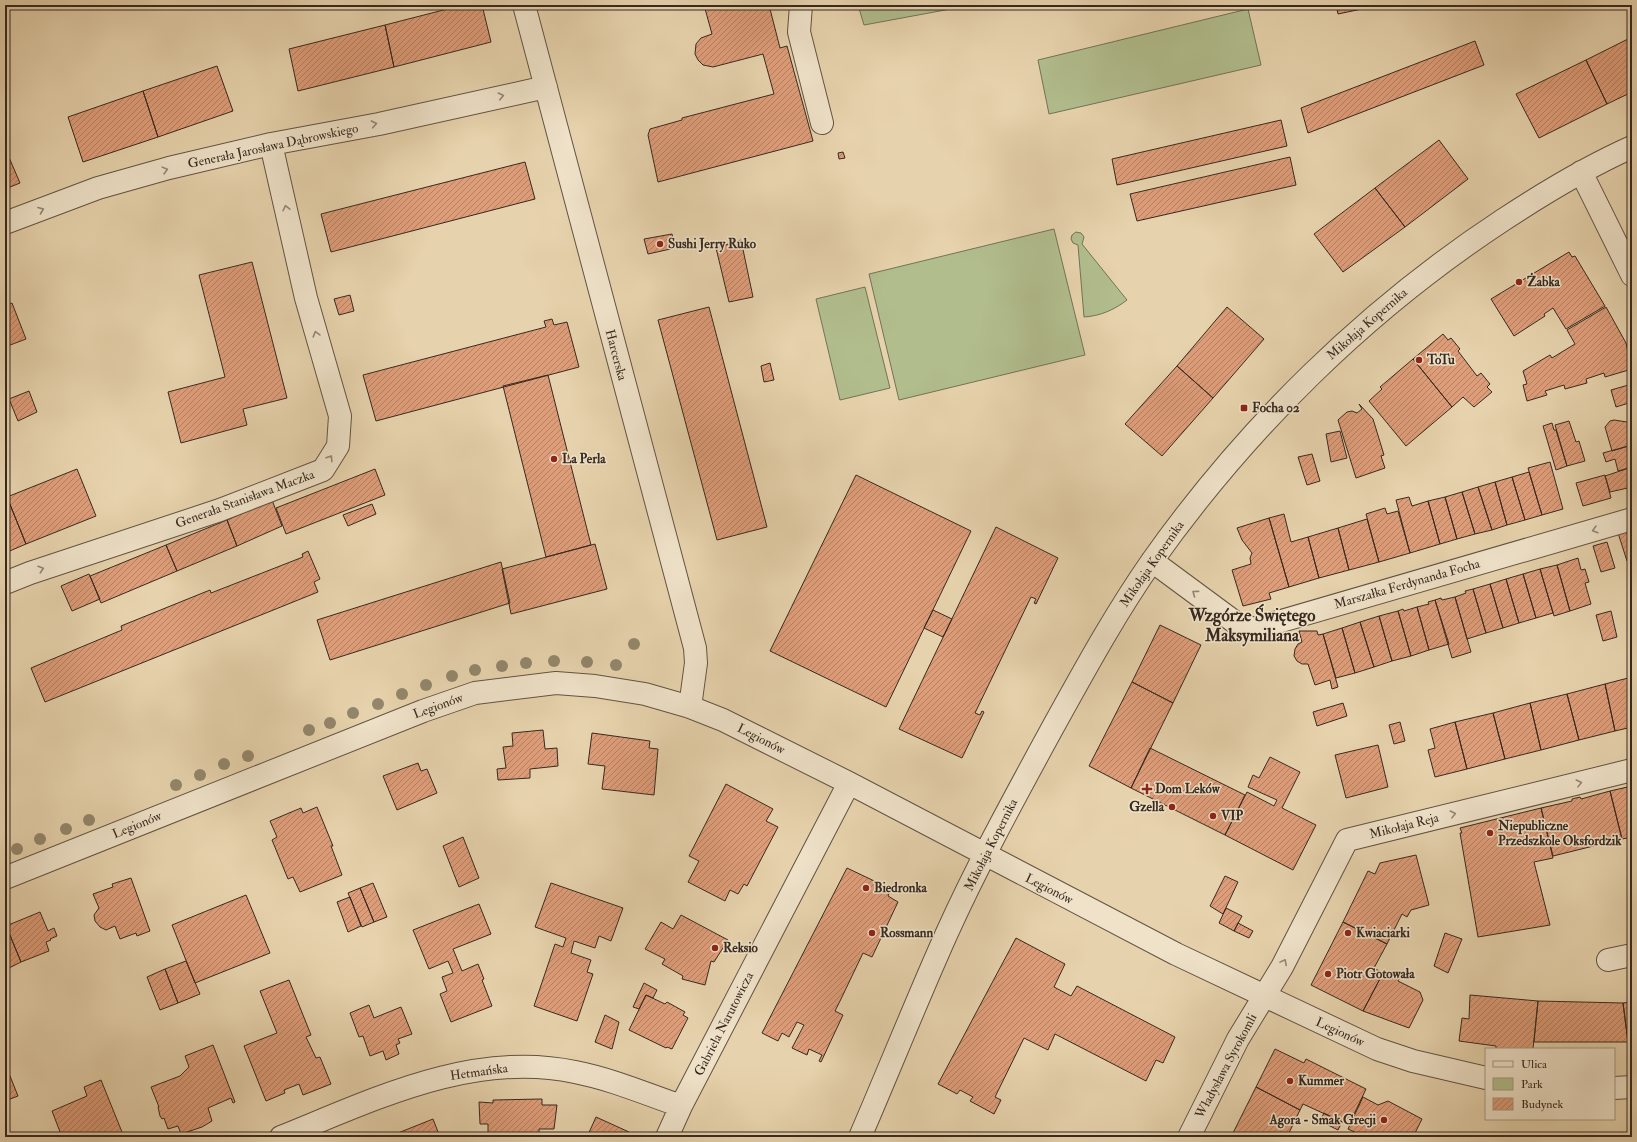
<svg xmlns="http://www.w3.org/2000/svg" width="1637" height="1142" font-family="'IM FELL Double Pica',serif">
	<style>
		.green { fill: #b1bd8d; stroke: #747356 }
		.building { fill: url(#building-hatch); stroke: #372920 }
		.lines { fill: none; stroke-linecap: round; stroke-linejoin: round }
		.minor-casing { stroke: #635343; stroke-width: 24 }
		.minor { stroke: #efe2c9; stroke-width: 22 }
		.tree { fill: #93866b }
		.oneway { stroke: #938674 }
		.poi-dot { fill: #8f2418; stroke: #efe2c9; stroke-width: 1.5 }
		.labels { text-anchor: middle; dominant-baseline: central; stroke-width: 3; stroke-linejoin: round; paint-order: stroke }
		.street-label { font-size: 13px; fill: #372920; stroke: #efe2c9 }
		.poi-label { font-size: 13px; font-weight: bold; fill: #372920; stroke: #efe2c9; text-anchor: start }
		.district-label { font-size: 17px; font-weight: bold; fill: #372920; stroke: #efe2c9 }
	</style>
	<defs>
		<pattern id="building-hatch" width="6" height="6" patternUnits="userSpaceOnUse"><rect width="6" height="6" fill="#de9d79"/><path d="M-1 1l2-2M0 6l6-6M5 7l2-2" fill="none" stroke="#b58063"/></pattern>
	</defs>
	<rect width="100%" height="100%" fill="#e6d2ac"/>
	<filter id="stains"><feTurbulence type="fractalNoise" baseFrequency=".005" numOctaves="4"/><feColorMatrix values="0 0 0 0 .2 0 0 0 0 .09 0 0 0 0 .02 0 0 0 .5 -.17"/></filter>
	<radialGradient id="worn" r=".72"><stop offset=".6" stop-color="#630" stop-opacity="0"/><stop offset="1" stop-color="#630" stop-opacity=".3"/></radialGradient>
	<path class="green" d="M858 5H955L956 8 864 25Z
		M1248 9 1261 65 1049 114 1038 60Z
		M1054 229 1085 355 899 400 869 274Z
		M1076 232 1081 233 1084 237 1082 244 1127 300C1114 310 1100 316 1084 317L1078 245 1073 243 1071 239 1072 235Z
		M865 287 890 388 840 400 816 299Z"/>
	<path class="building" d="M463 5H482L491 42 394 67 385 25Z
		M704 5H769L780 48 787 46 813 141 658 182 648 135 650 129 682 120V118L774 94 763 54 713 67 703 65 698 60 695 54 696 44 701 38 712 34Z
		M1336 5H1381L1338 14Z
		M385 25 394 67 298 91 289 49Z
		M1632 37V92L1607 104 1586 60Z
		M1475 41 1484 65 1308 133 1301 108Z
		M1586 60 1607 104 1539 138 1516 94Z
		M217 66 233 111 158 137 143 91Z
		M143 91 158 137 83 162 68 117Z
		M1281 120 1287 146 1117 185 1112 159Z
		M1439 140 1468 179 1405 227 1375 188Z
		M5 148 20 183 5 189Z
		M843 152 845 158 839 159 838 153Z
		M1290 157 1296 185 1137 221 1130 194Z
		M525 162 535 199 331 252 321 214Z
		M1375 188 1405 227 1343 272 1314 234Z
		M672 234 675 248 648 254 644 239Z
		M741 240 753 297 729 302 716 248Z
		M1569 252 1572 257 1575 256 1605 306 1566 329 1553 308 1544 314 1545 316 1514 336 1491 299Z
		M252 262 287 398 243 409 247 425 181 443 168 392 225 377 199 275Z
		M350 295 354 311 339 315 334 299Z
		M12 303 26 339 5 347V306Z
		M709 307 767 527 717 540 658 320Z
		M1227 307 1264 339 1213 398 1177 366Z
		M1606 307 1626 343 1632 369 1605 377 1604 373 1586 379 1587 383 1565 389 1564 385 1545 391 1547 395 1527 401 1523 385 1527 384 1523 371 1550 355 1552 358 1575 344 1567 330Z
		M552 319 554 325 567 322 579 367 376 421 363 375 546 327 544 321Z
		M1443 334 1448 340 1451 338 1460 349 1458 351 1477 376 1481 373 1490 384 1487 387 1492 392 1474 407 1463 397 1452 407 1413 359Z
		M1413 359 1452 407 1406 446 1369 401 1382 389 1380 387Z
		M770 363 774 380 764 382 761 366Z
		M1177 366 1213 398 1162 456 1125 424Z
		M548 375 591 545 546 557 503 386Z
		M1632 384V402L1616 407 1611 390Z
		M29 391 37 412 18 421 9 399Z
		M1359 404 1373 419 1384 455 1381 456 1385 468 1356 478 1338 420 1347 412 1352 411 1357 413 1362 409Z
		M1614 420 1627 422 1632 421V445L1612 451 1605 427 1610 421Z
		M1569 421 1576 442 1579 441 1585 461 1567 466 1555 425Z
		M1552 423 1554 430H1556L1567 466 1556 470 1543 426Z
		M1340 431 1347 458 1331 462 1326 434Z
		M1632 445V467L1618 471 1615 459 1606 462 1603 453Z
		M1312 454 1320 481 1307 485 1298 457Z
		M1550 462 1563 509 1542 515 1528 468Z
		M1632 467V487L1610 492 1605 476Z
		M77 469 96 516 26 544 7 497Z
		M375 469 385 495 286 534 276 508Z
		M1529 472 1542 515 1525 520 1512 477Z
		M856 475 971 531 886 707 770 651Z
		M1605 475 1611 498 1583 506 1576 483Z
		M1512 477 1525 520 1507 525 1495 482Z
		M1495 482 1507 525 1492 530 1478 487Z
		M1478 487 1492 530 1475 534 1462 492Z
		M1462 492 1475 534 1457 539 1445 497Z
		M7 497 26 544 5 553V498Z
		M1409 497 1412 506 1428 501 1440 544 1410 553 1396 500Z
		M1445 497 1457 539 1440 544 1428 501Z
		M272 500 282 526 237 546 227 520Z
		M372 504 376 514 348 526 343 515Z
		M1385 508 1387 514 1398 511 1410 553 1379 562 1366 514Z
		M1284 514 1291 542 1308 537 1319 578 1289 587 1269 518Z
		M1269 518 1289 587 1269 593 1271 599 1243 606 1232 570 1251 564 1250 558 1252 553 1242 540 1237 528Z
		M1367 519 1379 562 1349 570 1338 528Z
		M227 520 237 546 177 571 166 545Z
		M996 527 1058 558 1036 604 1034 603 1036 599 1031 597 975 713 980 715 982 711 984 712 962 758 899 729Z
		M1338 528 1349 570 1319 578 1308 537Z
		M1632 529V559L1627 561 1618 533Z
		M1607 542 1615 568 1601 572 1593 546Z
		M595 544 607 589 511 614 502 569Z
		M166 545 177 571 101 603 90 576Z
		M308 551 320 579 314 582 318 592 45 702 31 668 122 630 121 626 210 590 211 593 303 557 302 554Z
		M1578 558 1581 570 1585 569 1589 582 1585 583 1591 604 1570 611 1557 565Z
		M501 562 510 603 330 660 317 620Z
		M1557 565 1570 611 1554 616 1540 569Z
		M1540 569 1553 613 1536 618 1523 574Z
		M89 574 100 599 72 611 61 586Z
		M1523 574 1536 618 1519 623 1506 579Z
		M1506 579 1519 623 1503 628 1490 584Z
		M1490 584 1503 628 1486 633 1473 589Z
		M1473 589 1486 633 1467 639 1455 597 1466 593 1465 591Z
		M1455 597 1471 652 1452 658 1435 600 1441 598 1442 600Z
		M1435 600 1449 644 1429 650 1417 607 1429 604 1428 602Z
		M1417 607 1429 650 1411 656 1398 611 1403 609 1404 611Z
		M933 610 952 619 943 637 924 628Z
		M1398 611 1411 656 1392 661 1379 616Z
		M1611 611 1617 637 1603 641 1596 615Z
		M1379 616 1392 661 1374 667 1360 622Z
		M1360 622 1374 667 1355 673 1342 628Z
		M1160 625 1201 645 1173 703 1132 682Z
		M1342 628 1355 673 1336 678 1323 634Z
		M1299 631H1317L1318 635 1323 634 1338 687 1332 689 1330 680 1315 685 1308 664H1302L1297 661 1294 656 1295 649 1298 644 1302 642Z
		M1632 677V727L1615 731 1605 684Z
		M1132 682 1173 703 1131 788 1089 766Z
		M1605 684 1615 731 1579 740 1567 694Z
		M1567 694 1579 740 1541 750 1530 703Z
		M1343 703 1347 716 1317 726 1313 712Z
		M1530 703 1541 750 1505 759 1493 713Z
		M1493 713 1505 759 1467 769 1455 722Z
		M1400 722 1405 741 1394 744 1389 725Z
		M1455 722 1467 769 1435 777 1428 750 1435 748 1430 729Z
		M543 730 545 749 557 748 558 766 530 769V778L498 780 497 769 506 768 503 747 513 746 512 733Z
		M592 733 650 741 649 748 658 749 654 795 602 789 605 766 588 764Z
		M1378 745 1388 787 1346 798 1335 755Z
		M1150 748 1245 795 1225 835 1131 788Z
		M1270 757 1300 772 1282 808 1316 825 1293 870 1225 835 1247 792 1274 806 1277 800 1248 787 1253 775 1259 778Z
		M418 763 421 771 427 769 437 793 397 810 383 776Z
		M726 784 773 809 766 821 778 827 747 886 744 884 738 894 730 890 725 901 688 882 699 861 689 856Z
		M1632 786V837L1622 839 1610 791Z
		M1610 791 1622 839 1553 856 1541 808 1572 801V799L1580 797 1581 799Z
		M317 807 333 846H331L342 875 300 892 293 877 288 879 272 840 277 837 270 821 301 808 303 813Z
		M1541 808 1553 858 1534 862 1550 925 1478 937 1460 833H1462L1460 828Z
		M463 837 479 878 459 887 443 846Z
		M1416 855 1429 905 1411 910 1407 917 1402 914 1387 944 1343 922 1368 871 1375 874 1380 863Z
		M847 868 891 889 888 896 898 902 872 957 863 953 841 999 835 1011 843 1015 821 1062 819 1061 822 1055 809 1049 807 1055 792 1048 804 1025 797 1022 789 1037 782 1033 778 1041 762 1033Z
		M1225 876 1238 882 1223 914 1210 906Z
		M131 878 150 931 137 936 136 933 120 939 115 926 106 930 100 927 95 921 94 915 99 908 93 894 113 887 112 884Z
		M373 883 387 917 374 922 360 888Z
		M551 883 623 908 611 941 599 936 595 948 574 941 571 953 591 960 587 972 593 974 577 1021 534 1006 555 944 563 947 566 938 535 927Z
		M360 888 374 922 362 927 348 893Z
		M246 895 270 953 195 983 172 925Z
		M350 897 361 926 348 932 337 902Z
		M479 904 491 934 453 949 462 971 478 964 484 979 482 980 492 1006 451 1022 440 994 447 991 442 977 453 973 448 961 429 969 413 930Z
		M1226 908 1242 916 1234 931 1219 923Z
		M40 912 48 931 54 928 57 936 50 939 51 940 46 942 49 951 21 962 6 926Z
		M681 915 728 940 714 962 711 961 705 985 682 979 683 976 662 964 665 959 645 949 661 922 673 929Z
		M1343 922 1387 944 1374 968 1383 973 1363 1011 1311 985Z
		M5 923 21 962 5 970Z
		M1238 923 1253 931 1249 938 1234 931Z
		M1445 933 1462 939 1448 973 1434 966Z
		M1016 938 1065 964 1054 987 1071 996 1077 986 1175 1037 1163 1063 1156 1060 1146 1081 1055 1034 1048 1050 1024 1038 995 1097 1001 1100 994 1114 970 1101 973 1097 960 1090 957 1094 938 1084Z
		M186 961 200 994 178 1003 165 969Z
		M165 969 178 1003 160 1010 147 977Z
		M1396 972 1401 975 1398 981 1420 992 1423 1000 1409 1028 1363 1011 1383 973 1393 978Z
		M289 980 311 1035 306 1037 316 1058 320 1057 331 1084 303 1095 299 1084 284 1090 285 1093 266 1101 244 1046 277 1033 260 991Z
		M644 983 657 990 653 998 646 995 639 1009 633 1007Z
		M646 995 665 1004 667 1002 685 1012 683 1015 688 1018 672 1049 667 1047 666 1048 629 1030Z
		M1470 995 1538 1001 1533 1049H1496V1046L1459 1041 1462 1018 1469 1019Z
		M1538 1001 1623 1003 1628 1042H1534Z
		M1632 1002V1042H1628L1623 1003Z
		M369 1005 374 1018 401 1007 412 1034 398 1039 400 1043 396 1045 399 1054 386 1060 383 1051 370 1056 363 1036 359 1037 350 1013Z
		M605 1015 619 1022 612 1049 595 1042Z
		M213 1045 235 1102 233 1103 231 1098 208 1108 212 1121 202 1127 181 1134 178 1126 168 1129 164 1118 162 1119 160 1116 158 1107H159L151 1087 180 1076 189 1067 185 1056Z
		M1275 1049 1304 1063 1306 1059 1366 1089 1349 1125 1303 1104 1300 1110 1256 1087Z
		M8 1071 18 1096 5 1101V1072Z
		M101 1080 124 1137H121L120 1135 115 1137H62L52 1111 87 1096 84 1087Z
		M1256 1087 1300 1110 1287 1137H1231Z
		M1363 1097 1378 1105 1388 1101 1422 1119 1413 1137H1362L1363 1136 1348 1129Z
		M542 1099V1105H557L554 1129H539V1137H488V1124H480L479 1102 493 1103V1100Z
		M1324 1113 1342 1122 1338 1130 1320 1121Z
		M596 1117 629 1132 627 1137H587Z
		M433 1119 440 1137H393V1135Z
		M966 1133 974 1137H964Z"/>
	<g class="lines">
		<g class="minor-casing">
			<path id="minor" d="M524 5 695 648 696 663 690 707
				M801 5 799 32 822 123
				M1581 172 1632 275
				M5 223 98 188 169 168 271 144 379 124 546 87
				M1152 561 1236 623 1254 629 1632 519
				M5 583 30 573 220 510 323 470 338 446 340 416 306 298 271 144
				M5 878 423 711 475 693 556 683 595 686 645 694 690 707 723 720 849 783 1176 954 1377 1049 1413 1061 1486 1078
				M1608 960 1632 955
				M1614 1088 1632 1087
				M281 1137C373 1100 473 1050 575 1072 611 1079 646 1094 681 1106
				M667 1137 681 1106 849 783
				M860 1137C889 1070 916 1002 946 935 978 864 1016 795 1053 727 1084 671 1115 614 1152 561 1247 427 1366 310 1503 220 1544 193 1587 167 1632 147
				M1189 1137 1238 1039 1282 967 1347 840 1632 770"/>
		</g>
		<use href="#minor" class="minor"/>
	</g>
	<g class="tree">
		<circle cx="634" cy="644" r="6"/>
		<circle cx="554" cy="661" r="6"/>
		<circle cx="587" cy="662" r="6"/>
		<circle cx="526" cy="663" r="6"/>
		<circle cx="616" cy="665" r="6"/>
		<circle cx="502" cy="666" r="6"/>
		<circle cx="475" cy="670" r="6"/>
		<circle cx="452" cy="676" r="6"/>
		<circle cx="426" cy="685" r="6"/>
		<circle cx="402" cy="694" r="6"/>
		<circle cx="378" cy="704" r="6"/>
		<circle cx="353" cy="713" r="6"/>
		<circle cx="330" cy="723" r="6"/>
		<circle cx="309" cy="730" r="6"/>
		<circle cx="248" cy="756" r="6"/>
		<circle cx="224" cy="764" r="6"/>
		<circle cx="200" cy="775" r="6"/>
		<circle cx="176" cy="785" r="6"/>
		<circle cx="89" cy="820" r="6"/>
		<circle cx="66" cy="829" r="6"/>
		<circle cx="40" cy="839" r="6"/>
		<circle cx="17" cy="849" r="6"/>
	</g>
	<defs><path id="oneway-chevron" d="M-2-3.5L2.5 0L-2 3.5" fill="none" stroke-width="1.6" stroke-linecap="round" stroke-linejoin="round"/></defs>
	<g class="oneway">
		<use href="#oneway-chevron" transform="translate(501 96) rotate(-13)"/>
		<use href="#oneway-chevron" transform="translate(374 124) rotate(-11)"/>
		<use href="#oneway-chevron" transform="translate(165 170) rotate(-15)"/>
		<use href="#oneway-chevron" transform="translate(286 208) rotate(-103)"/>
		<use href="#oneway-chevron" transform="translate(41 210) rotate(-21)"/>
		<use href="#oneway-chevron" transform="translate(316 334) rotate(-106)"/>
		<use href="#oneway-chevron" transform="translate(330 458) rotate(-57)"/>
		<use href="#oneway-chevron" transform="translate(1595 530) rotate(164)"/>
		<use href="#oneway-chevron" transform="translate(41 569) rotate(-18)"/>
		<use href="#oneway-chevron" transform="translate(1195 593) rotate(-144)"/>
		<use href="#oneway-chevron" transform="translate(1579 783) rotate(-14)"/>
		<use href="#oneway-chevron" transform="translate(1453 814) rotate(-14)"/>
		<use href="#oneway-chevron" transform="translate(1284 962) rotate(-62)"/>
	</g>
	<g class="poi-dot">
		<circle cx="660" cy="244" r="4"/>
		<circle cx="1519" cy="282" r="4"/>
		<circle cx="1419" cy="360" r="4"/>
		<rect x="1240" y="404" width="8" height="8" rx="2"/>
		<circle cx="554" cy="459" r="4"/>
		<path d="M1145 783h4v4h4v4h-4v4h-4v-4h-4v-4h4z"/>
		<circle cx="1172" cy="807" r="4"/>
		<circle cx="1213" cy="816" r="4"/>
		<circle cx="1490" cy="833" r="4"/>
		<circle cx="866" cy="888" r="4"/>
		<circle cx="872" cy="933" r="4"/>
		<circle cx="1348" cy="933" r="4"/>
		<circle cx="715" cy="948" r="4"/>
		<circle cx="1328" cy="974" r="4"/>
		<circle cx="1290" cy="1081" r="4"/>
		<circle cx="1384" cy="1120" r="4"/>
	</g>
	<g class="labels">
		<g class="street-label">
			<text transform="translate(273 146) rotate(-12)">Generała Jarosława Dąbrowskiego</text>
			<text transform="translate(1367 324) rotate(-41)">Mikołaja Kopernika</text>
			<text transform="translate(616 355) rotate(75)">Harcerska</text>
			<text transform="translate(245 499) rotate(-20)">Generała Stanisława Maczka</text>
			<text transform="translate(1152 564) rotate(-55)">Mikołaja Kopernika</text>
			<text transform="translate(1407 584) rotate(-16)">Marszałka Ferdynanda Focha</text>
			<text transform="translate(438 706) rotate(-20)">Legionów</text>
			<text transform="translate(761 739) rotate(27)">Legionów</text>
			<text transform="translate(137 825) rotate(-22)">Legionów</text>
			<text transform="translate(1404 826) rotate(-14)">Mikołaja Reja</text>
			<text transform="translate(991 845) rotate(-63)">Mikołaja Kopernika</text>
			<text transform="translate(1049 889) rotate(27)">Legionów</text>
			<text transform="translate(724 1024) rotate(-63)">Gabriela Narutowicza</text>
			<text transform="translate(1340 1032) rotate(25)">Legionów</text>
			<text transform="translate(1226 1066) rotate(-62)">Władysława Syrokomli</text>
			<text transform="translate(479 1072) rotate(-8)">Hetmańska</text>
		</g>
		<g class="poi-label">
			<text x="668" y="244">Sushi Jerry Ruko</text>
			<text x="1527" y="282">Żabka</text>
			<text x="1427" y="360">ToTu</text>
			<text x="1252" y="408">Focha 02</text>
			<text x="562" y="459">La Perla</text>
			<text x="1155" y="789">Dom Leków</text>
			<text x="1164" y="807" text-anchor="end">Gzella</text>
			<text x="1221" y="816">VIP</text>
			<text x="1498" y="826">Niepubliczne<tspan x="1498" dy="15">Przedszkole Oksfordzik</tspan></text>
			<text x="874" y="888">Biedronka</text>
			<text x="880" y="933">Rossmann</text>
			<text x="1356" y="933">Kwiaciarki</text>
			<text x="723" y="948">Reksio</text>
			<text x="1336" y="974">Piotr Gotowała</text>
			<text x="1298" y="1081">Kummer</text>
			<text x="1376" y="1120" text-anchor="end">Agora - Smak Grecji</text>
		</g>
		<g class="district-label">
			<text x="1252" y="615">Wzgórze Świętego<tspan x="1252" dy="20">Maksymiliana</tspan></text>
		</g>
	</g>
	<rect width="1637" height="1142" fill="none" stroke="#e6d2ac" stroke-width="20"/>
	<rect x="6" y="6" width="1625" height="1130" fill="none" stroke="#372920" stroke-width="2"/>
	<rect x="10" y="10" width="1617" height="1122" fill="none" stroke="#372920"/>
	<rect x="1485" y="1048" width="130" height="72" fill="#efe2c9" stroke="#a59885"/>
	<rect x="1493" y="1061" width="20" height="6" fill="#efe2c9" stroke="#a59885"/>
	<text x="1521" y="1068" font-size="12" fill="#372920">Ulica</text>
	<rect x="1493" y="1078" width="20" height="12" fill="#b1bd8d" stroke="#a59885"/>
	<text x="1521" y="1088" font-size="12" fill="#372920">Park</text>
	<rect x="1493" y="1098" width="20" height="12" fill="url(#building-hatch)" stroke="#a59885"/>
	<text x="1521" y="1108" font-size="12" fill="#372920">Budynek</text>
	<rect width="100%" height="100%" filter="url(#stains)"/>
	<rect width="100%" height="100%" fill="url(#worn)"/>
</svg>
